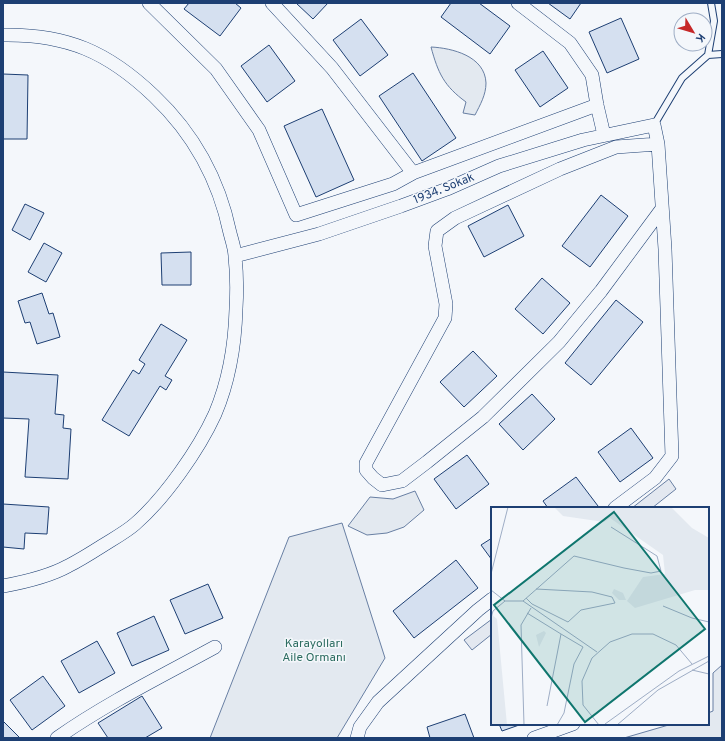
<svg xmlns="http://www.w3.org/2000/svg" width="725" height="741" font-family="Overpass,sans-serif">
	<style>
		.green { fill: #e3e9f0; stroke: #687fa3 }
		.parking { fill: #e3e8f0; stroke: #687fa3 }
		.building { fill: #d5e0f0; stroke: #1d3f73 }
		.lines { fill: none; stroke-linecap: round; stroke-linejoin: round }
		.lane-casing { stroke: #1d3f73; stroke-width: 8 }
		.street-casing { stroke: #1d3f73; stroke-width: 14 }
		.lane { stroke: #f4f7fb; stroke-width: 6 }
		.street { stroke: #f4f7fb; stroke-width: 13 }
		.labels { text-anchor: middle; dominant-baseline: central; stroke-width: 3; stroke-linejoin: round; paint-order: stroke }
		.street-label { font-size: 12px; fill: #1d3f73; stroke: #f4f7fb }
		.park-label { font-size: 12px; fill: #2c6c60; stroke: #f4f7fb }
		.inset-road { fill: none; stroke: #9eadc5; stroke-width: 1 }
		.view { fill: #0f766e; fill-opacity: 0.15; stroke: #0f766e; stroke-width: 2 }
		.inset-edge { fill: none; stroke: #1d3f73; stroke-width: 2 }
	</style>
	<rect width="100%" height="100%" fill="#f4f7fb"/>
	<path class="green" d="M431 47C452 48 485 56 486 83 486 95 480 105 475 115L463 113 466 102C444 86 438 73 431 47Z
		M415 491 424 510 404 527 387 533 367 535 348 526 370 497 393 499Z
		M342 523 385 658 337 738H210L289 537Z
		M722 665V738H624L672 724H708V713L713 711V673Z"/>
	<path class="parking" d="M669 479 676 489 652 508H632Z
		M492 619V634L472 650 464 640Z"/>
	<path class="building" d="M189 3H235L241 8 220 36 184 9Z
		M296 3H328L313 19Z
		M451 3H479L510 26 490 54 441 17Z
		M548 3H581L570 19Z
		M621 18 639 59 607 73 589 32Z
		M361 19 388 55 360 76 333 40Z
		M269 45 295 81 267 102 241 66Z
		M543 51 568 88 540 107 515 70Z
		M413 73 456 138 422 161 379 96Z
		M3 74 28 75 27 139H3Z
		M322 109 354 180 316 197 284 126Z
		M601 195 628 216 590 267 562 246Z
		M25 204 44 213 30 240 12 230Z
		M508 205 524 236 484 257 468 226Z
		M44 243 62 253 46 282 28 272Z
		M191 252V285H162L161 253Z
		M542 278 570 303 543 334 515 309Z
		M42 293 49 314 53 313 60 337 37 344 30 322 25 323 18 301Z
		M616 300 643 322 591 385 565 363Z
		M161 324 187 340 165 376 172 380 166 390 160 386 129 436 102 420 133 370 139 374 145 364 139 360Z
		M473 351 497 376 464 407 440 382Z
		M3 372 58 375 55 414 64 415 63 428 71 429 68 479 25 477 29 419 3 418Z
		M532 394 555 419 523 450 499 424Z
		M631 428 653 458 620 482 598 452Z
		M467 455 489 484 456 509 434 479Z
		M576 477 598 506 596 508H548L543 501Z
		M3 504 49 507 47 534 25 533 24 549 3 547Z
		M492 538V560L481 545Z
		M456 560 478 588 414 638 393 611Z
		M208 584 223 618 185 634 170 600Z
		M154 616 169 650 132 666 117 633Z
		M97 641 115 673 79 693 61 661Z
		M43 676 65 706 32 730 10 700Z
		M142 696 162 728 145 738H108L98 723Z
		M465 714 474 738H430L427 727Z
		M3 721 20 738H3Z
		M499 724H522L502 731Z"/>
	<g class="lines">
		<g class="lane-casing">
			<path id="lane" d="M708 55 714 21 711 3
				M654 125 682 78 708 55 722 54"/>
		</g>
		<g class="street-casing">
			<path id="street" d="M149 3 216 69 259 130 296 215 393 184 413 173
				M272 3 332 68 413 173 597 105
				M518 3 570 43 592 75 597 105 604 135
				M3 35C67 34 108 52 154 96 193 133 219 180 230 233 232 241 235 249 235 257 237 274 237 292 236 309 235 344 229 381 215 414 199 449 165 498 135 524 126 532 113 539 102 546 91 553 80 560 68 566 48 577 25 582 3 586
				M658 144 616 147 560 169 455 218 437 231 435 246 446 304 445 318 366 463V470L373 478 382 485 402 481 427 462 483 417 559 342 601 291 661 210
				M235 256 319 234 401 206 447 189 499 166 583 140 654 125 658 144 665 249 672 456 655 478 615 508
				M57 738C107 703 162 676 215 647
				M357 738 360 727 378 702 478 610 492 599
				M534 738 573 724"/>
		</g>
		<use href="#lane" class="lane"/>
		<use href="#street" class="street"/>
	</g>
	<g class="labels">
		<g class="street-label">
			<text transform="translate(444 189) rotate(-22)">1934. Sokak</text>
		</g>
		<g class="park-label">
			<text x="314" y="644">Karayolları<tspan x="314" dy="14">Aile Ormanı</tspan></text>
		</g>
	</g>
	<g transform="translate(491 507)">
		<rect width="218" height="218" fill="#f4f7fb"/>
		<path d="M63 0H180L201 21 218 31V83H204L144 101 136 94 152 70 174 67 172 48 119 11 113 15 72 9ZM123 82 132 86 135 93H128L121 86ZM0 107 6 112 16 218H0ZM53 124 55 126 48 140 45 128Z" fill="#e3e9f0"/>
		<path class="inset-road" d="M0 67 17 0M0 83 14 94H32M35 91 41 97 77 115 90 103 124 96 121 90 101 85 45 82M32 94 83 49 133 61 160 66 170 64 166 49 120 20M32 94 106 145M172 99 201 111 218 115M36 106 70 127 56 199M0 111 2 104 14 94M201 163 218 167M114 217 188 164 218 149M33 218 30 118 40 101M66 218 73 206 83 157 92 140 70 127M108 218 92 198 91 174 101 151 119 135 141 127H162L185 138 201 157M126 218 167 183 218 154"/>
		<path class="view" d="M123 5 214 122 94 215 3 98Z"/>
		<rect width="218" height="218" class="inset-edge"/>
	</g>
	<rect width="725" height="741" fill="none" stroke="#1d3f73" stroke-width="8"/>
	<g transform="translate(693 32) rotate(128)"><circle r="19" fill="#f4f7fb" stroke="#9eadc5"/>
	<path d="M0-3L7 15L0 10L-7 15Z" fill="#c62828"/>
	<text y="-6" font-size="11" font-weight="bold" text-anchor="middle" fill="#1d3f73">K</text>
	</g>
</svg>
